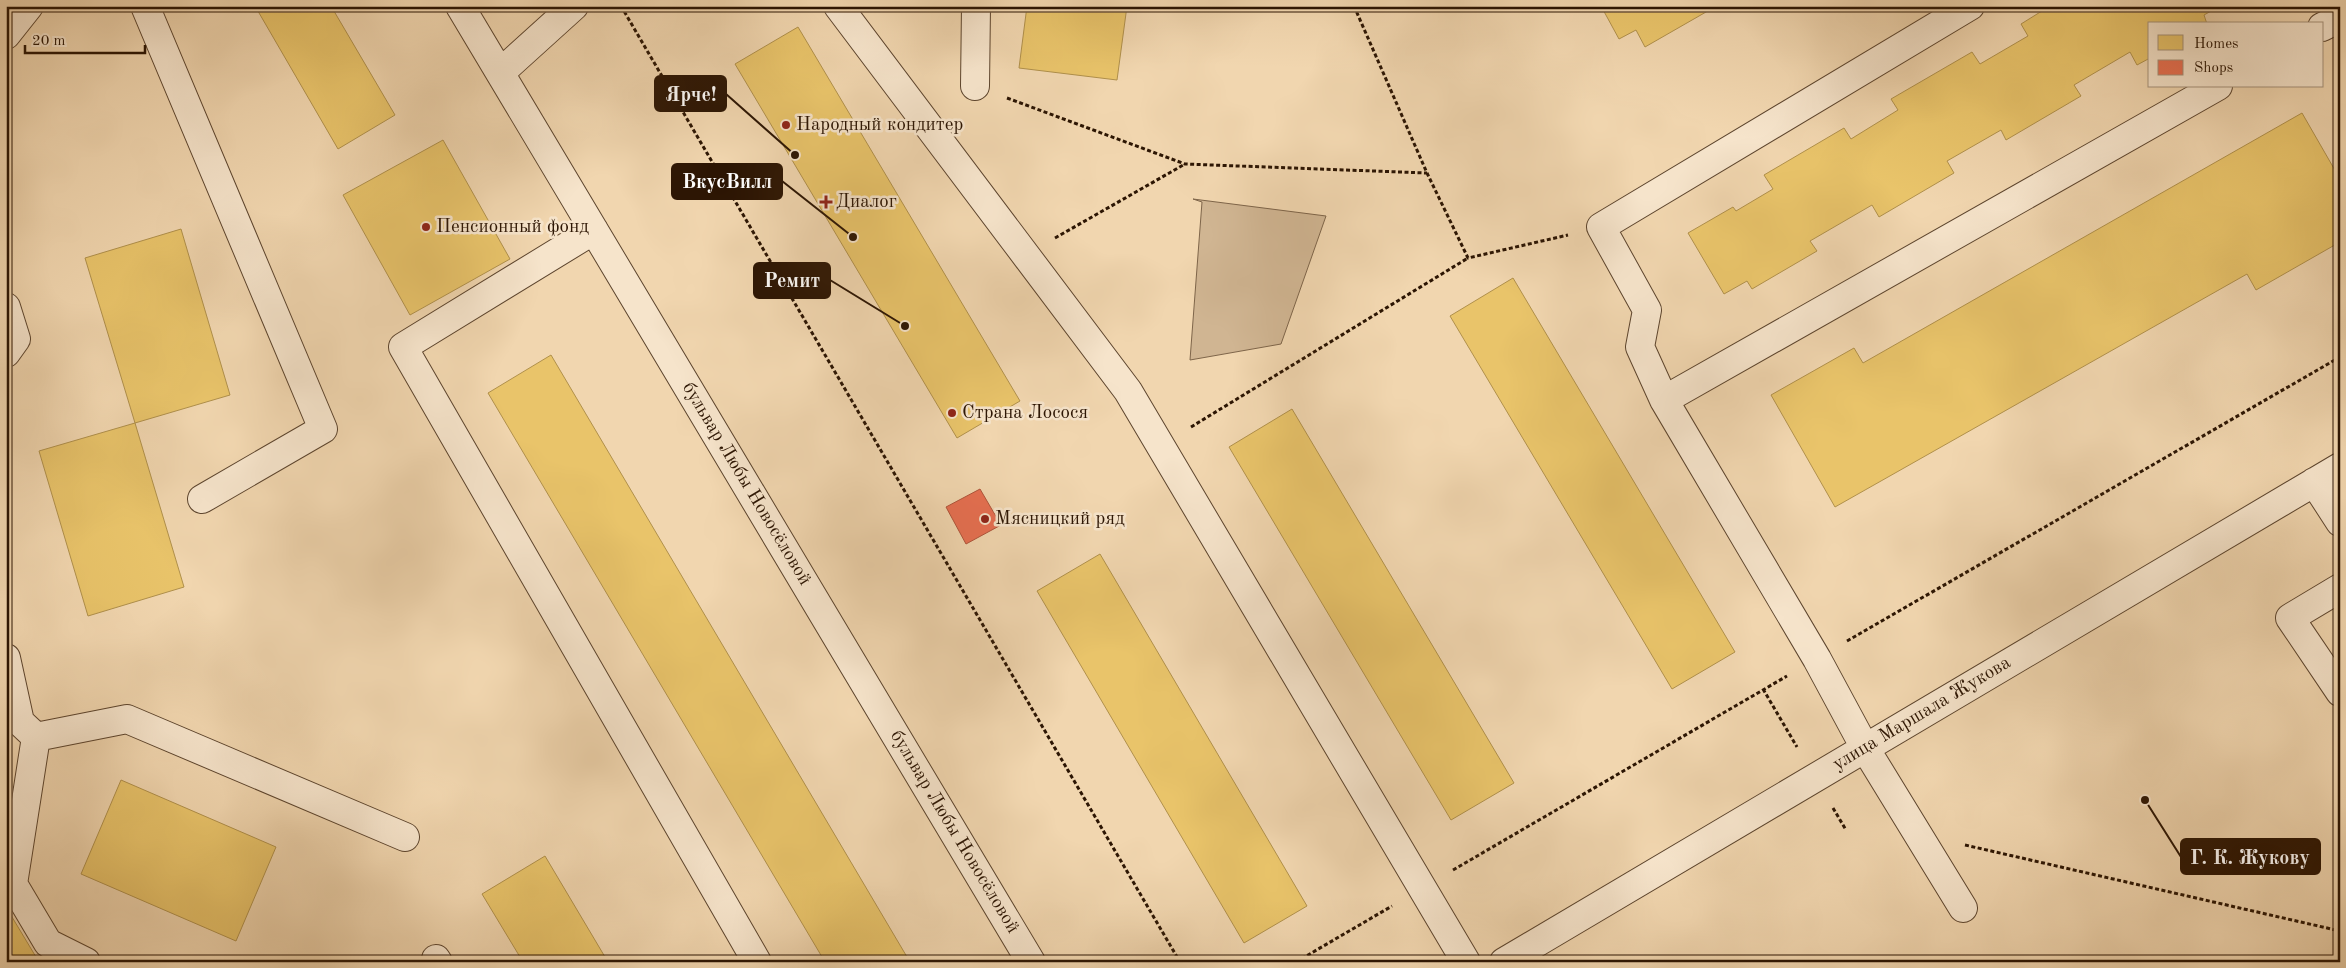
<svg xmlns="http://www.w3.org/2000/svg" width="2346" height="968" font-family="'Old Standard TT',serif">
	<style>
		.green { fill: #d0b592; stroke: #7e654a }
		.homes { fill: #e9c46a; stroke: #b0904b }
		.shops { fill: #e76f51; stroke: #af543a }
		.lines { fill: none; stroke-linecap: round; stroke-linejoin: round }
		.minor-casing { stroke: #5d452e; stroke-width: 30 }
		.path { stroke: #2c1503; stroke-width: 3; stroke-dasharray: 4 2.5; stroke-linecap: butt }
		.minor { stroke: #f6e4cb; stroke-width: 28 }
		.poi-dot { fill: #8f2418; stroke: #f6e4cb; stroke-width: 2 }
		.labels { text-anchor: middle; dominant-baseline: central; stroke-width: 5; stroke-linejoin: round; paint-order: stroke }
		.poi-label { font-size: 19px; fill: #2c1503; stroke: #f6e4cb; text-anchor: start }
		.street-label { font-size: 19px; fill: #2c1503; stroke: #f6e4cb }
		.leader { fill: none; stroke: #2c1503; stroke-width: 2 }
		.callout-dot { fill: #2c1503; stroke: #f6e4cb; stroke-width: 2 }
		.callout { fill: #2c1503; stroke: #2c1503; stroke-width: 2 }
		.callout-label { font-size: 20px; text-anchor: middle; font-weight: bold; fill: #fff }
	</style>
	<rect width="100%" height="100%" fill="#f1d6af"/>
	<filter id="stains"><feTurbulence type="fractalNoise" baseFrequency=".004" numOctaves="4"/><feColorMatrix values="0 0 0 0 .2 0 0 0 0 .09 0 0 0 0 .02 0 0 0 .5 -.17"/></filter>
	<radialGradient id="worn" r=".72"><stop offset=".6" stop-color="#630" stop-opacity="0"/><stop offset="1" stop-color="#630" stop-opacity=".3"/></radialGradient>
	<path class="green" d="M1193 199 1326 216 1281 344 1190 360 1202 202Z"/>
	<path class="homes" d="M255 6H331L395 115 338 149Z
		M1027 6H1127L1117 80 1019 68Z
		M1601 6H1712L1713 8 1645 47 1636 30 1619 39Z
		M2050 6H2220L2204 15 2207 24H2150V58L2137 65 2130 52 2074 85 2081 96 2006 140 2001 130 1947 161 1954 173 1879 217 1872 205 1810 241 1817 251 1752 289 1747 281 1724 294 1688 233 1733 207 1736 211 1773 189 1764 175 1844 128 1851 139 1898 110 1891 99 1972 52 1980 64 2028 36 2021 24Z
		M798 27 1020 401 957 438 735 64Z
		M2302 113 2340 179V242L2256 290 2247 274 1835 507 1771 395 1854 348 1863 363Z
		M443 140 510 259 410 315 343 195Z
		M181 229 230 395 135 423 85 258Z
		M1513 278 1735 652 1672 689 1450 316Z
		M551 355 910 962H825L488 393Z
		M1292 409 1514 783 1451 820 1229 447Z
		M135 423 184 587 88 616 39 451Z
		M1100 554 1307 906 1244 943 1037 591Z
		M121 780 276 847 236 941 81 874Z
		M545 856 608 962H523L482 894Z
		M6 907 39 962H6Z"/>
	<path class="shops" d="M980 489 1001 525 966 544 946 507Z"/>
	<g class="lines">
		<g class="minor-casing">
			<path id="minor" d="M145 6 323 429 202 499
				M460 6 1031 962
				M838 6 1128 391 1466 962
				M2322 27 2340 18
				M6 35 29 6
				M500 73 574 6
				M975 86 976 6
				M594 230 403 347 757 962
				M6 307 16 339 6 353
				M1664 400 2218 86
				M2314 482 2340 522
				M2340 588 2290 618 2340 692
				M6 658 20 722 36 737 127 719 405 837
				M36 737 13 884 48 943 86 962
				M1963 908 1865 748 1817 659 1664 400 1640 347 1647 310 1601 227 1970 6
				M436 959 438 962
				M1504 962 2340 467"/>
		</g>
		<path class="path" d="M621 6 1180 962
			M1354 6 1427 173 1468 258 1568 235
			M1007 98 1185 164 1427 173
			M1055 238 1185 164
			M1191 427 1468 258
			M1847 641 2340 357
			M1763 689 1797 747
			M1833 808 1846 830
			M1965 845 2340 931
			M1453 870 1787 676
			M1296 962 1392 906"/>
		<use href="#minor" class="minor"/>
	</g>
	<g class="poi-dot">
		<circle cx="786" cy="125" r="5"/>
		<path d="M823.5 194.5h5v5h5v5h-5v5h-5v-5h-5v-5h5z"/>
		<circle cx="426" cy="227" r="5"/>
		<circle cx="952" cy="413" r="5"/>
		<circle cx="985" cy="519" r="5"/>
	</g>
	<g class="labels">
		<g class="poi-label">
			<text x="796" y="125">Народный кондитер</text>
			<text x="836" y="202">Диалог</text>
			<text x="436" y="227">Пенсионный фонд</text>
			<text x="962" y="413">Страна Лосося</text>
			<text x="995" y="519">Мясницкий ряд</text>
		</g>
		<g class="street-label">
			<text transform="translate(746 484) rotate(59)">бульвар Любы Новосёловой</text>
			<text transform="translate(1922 714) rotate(-31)">улица Маршала Жукова</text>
			<text transform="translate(954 832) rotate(59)">бульвар Любы Новосёловой</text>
		</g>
	</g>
	<path class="leader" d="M795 155L726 94M853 237L782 181M905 326L830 280M2145 800L2181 857"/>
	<g class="callout-dot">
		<circle cx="795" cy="155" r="5"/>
		<circle cx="853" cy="237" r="5"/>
		<circle cx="905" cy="326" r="5"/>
		<circle cx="2145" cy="800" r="5"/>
	</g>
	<g class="callout">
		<rect x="655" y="76" width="71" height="35" rx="5"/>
		<rect x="672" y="164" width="110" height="35" rx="5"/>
		<rect x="754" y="263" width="76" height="35" rx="5"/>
		<rect x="2181" y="839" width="139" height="35" rx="5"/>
	</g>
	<g class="callout-label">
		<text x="691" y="101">Ярче!</text>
		<text x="727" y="188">ВкусВилл</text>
		<text x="792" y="287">Ремит</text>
		<text x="2250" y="864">Г. К. Жукову</text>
	</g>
	<rect width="2346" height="968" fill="none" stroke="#f1d6af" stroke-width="25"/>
	<rect x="8" y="8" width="2331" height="953" fill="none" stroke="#2c1503" stroke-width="2.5"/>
	<rect x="12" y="12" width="2321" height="943" fill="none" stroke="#2c1503"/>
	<rect x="2148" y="22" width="175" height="65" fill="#f6e4cb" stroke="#a5917b"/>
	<rect x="2158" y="35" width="25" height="15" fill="#e9c46a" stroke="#a5917b"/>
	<text x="2194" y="48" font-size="15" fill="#2c1503">Homes</text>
	<rect x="2158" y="60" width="25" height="15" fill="#e76f51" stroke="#a5917b"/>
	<text x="2194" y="72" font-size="15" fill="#2c1503">Shops</text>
	<path d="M25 45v8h120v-8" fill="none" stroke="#2c1503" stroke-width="2.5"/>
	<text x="32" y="45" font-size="15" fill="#2c1503" stroke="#f6e4cb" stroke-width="4" paint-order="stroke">20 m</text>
	<rect width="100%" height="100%" filter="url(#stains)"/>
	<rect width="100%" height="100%" fill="url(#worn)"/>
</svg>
